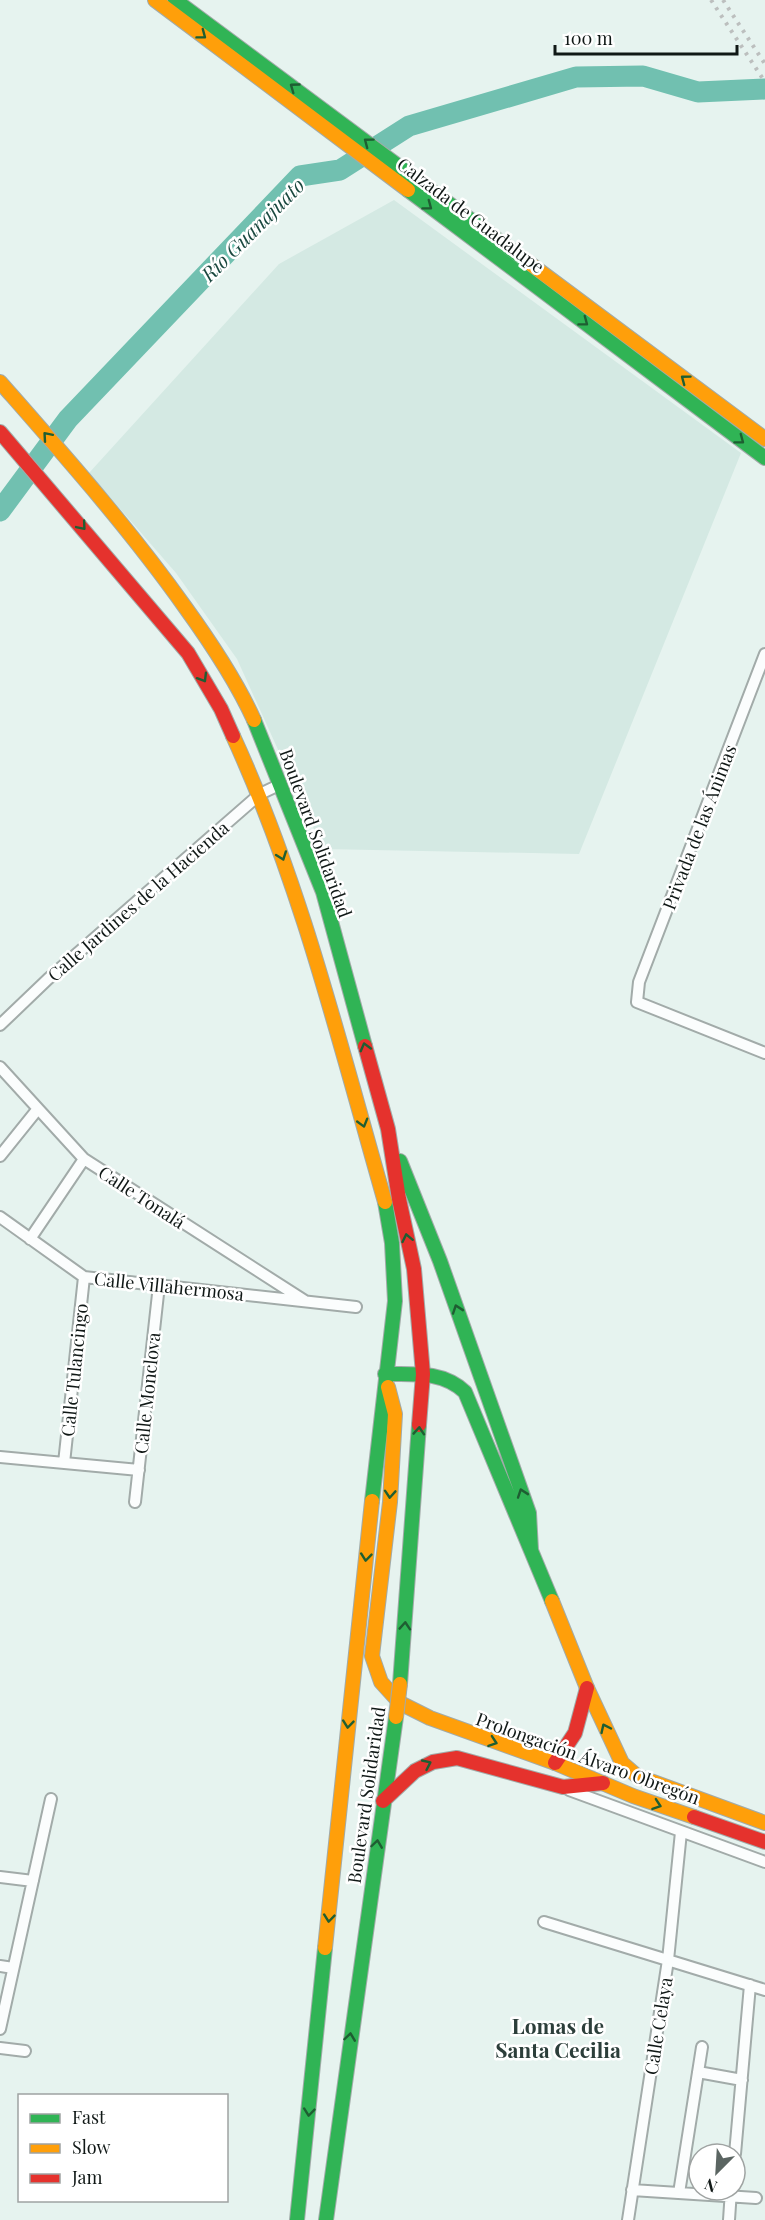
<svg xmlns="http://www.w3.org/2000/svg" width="765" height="2220" font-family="'Playfair Display',serif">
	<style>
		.built { fill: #d4e9e3 }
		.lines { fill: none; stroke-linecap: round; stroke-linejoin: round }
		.river { stroke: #71c0b0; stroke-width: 21 }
		.street-casing { stroke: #a2aba9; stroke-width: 14 }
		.fast-casing { stroke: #a2aba9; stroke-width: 16 }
		.slow-casing { stroke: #a2aba9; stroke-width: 16 }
		.jam-casing { stroke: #a2aba9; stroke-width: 16 }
		.street { stroke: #fbfdfd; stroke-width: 10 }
		.fast { stroke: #30b455; stroke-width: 14 }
		.slow { stroke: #ff9f0a; stroke-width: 14 }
		.jam { stroke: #e5322d; stroke-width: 14 }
		.rail { stroke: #bcbfbe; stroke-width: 4; stroke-dasharray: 3 6; stroke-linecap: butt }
		.slow-bridge-casing { stroke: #a2aba9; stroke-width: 16; stroke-linecap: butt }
		.slow-bridge { stroke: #ff9f0a; stroke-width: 14 }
		.oneway { stroke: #1e5e32 }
		.labels { text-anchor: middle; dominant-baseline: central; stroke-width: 5; stroke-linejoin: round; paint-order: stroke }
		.street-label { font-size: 18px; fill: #101816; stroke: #fff }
		.water-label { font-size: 20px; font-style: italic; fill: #1a483f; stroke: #fff }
		.quarter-label { font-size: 21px; font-weight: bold; fill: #2c3e3a; stroke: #fff }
	</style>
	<rect width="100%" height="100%" fill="#e6f3ef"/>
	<path class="built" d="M394 200 741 453 579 854 323 849 237 659 176 573 89 473 279 264Z"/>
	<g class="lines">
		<path class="river" d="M0 511 68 419 300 176 340 170 409 126 576 77 643 76 698 92 765 89"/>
		<g class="street-casing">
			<path id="street" d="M765 654 639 982 637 1002 765 1053
				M0 1025 48 979 260 794 281 784
				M0 1067 84 1159 305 1301
				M0 1156 37 1110
				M0 1217 84 1277 356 1307
				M30 1239 84 1159
				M0 1457 139 1470
				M64 1463 84 1277
				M135 1502 159 1285
				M569 1790 765 1862
				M0 1877 33 1881
				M544 1922 765 1990
				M0 1966 13 1968
				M0 2029 51 1799
				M0 2048 25 2051
				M698 2072 742 2080
				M735 2154 750 1985
				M632 2190 756 2198
				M679 2193 702 2047
				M628 2220 668 1960 681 1832
				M729 2220 731 2190"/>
		</g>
		<g class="fast-casing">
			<path id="fast" d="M175 0 529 263
				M408 190 765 458
				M254 720 323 892 365 1046
				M400 1161 440 1261 529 1513 531 1550
				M385 1374C414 1374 443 1371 465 1392L552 1601
				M372 1501 395 1301 392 1243 385 1202
				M400 1684 419 1425
				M297 2220 325 1948
				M326 2220 396 1717"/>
		</g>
		<g class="slow-casing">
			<path id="slow" d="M155 0 408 190
				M529 263 765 439
				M0 382C64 455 129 528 185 607 211 643 236 680 254 720
				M233 736C301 884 340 1045 385 1202
				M388 1387 395 1414 390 1502 372 1656 381 1682 400 1703
				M552 1601 587 1688 622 1763 637 1776 765 1823
				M400 1703 430 1718 555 1763 633 1796 694 1817
				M325 1948 372 1501"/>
		</g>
		<g class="jam-casing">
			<path id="jam" d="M0 432 188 653 221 709 233 736
				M365 1046 388 1129 399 1199 414 1269 423 1374 419 1425
				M555 1763 575 1733 587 1688
				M383 1801 415 1771 433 1762 457 1758 563 1787 603 1783
				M694 1817 765 1842"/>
		</g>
		<use href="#street" class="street"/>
		<use href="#fast" class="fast"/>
		<use href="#slow" class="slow"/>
		<use href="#jam" class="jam"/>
		<path class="rail" d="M711 0 765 82
			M723 0 765 64"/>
		<g class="slow-bridge-casing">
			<path id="slow-bridge" d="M396 1717 400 1684"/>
		</g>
		<use href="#slow-bridge" class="slow-bridge"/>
	</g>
	<defs><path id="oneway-chevron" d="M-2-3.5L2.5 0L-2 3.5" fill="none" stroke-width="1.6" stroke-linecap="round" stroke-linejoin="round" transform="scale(1.5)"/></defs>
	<g class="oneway">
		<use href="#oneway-chevron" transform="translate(202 35) rotate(37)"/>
		<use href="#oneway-chevron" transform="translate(294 87) rotate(-144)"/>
		<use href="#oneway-chevron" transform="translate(368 142) rotate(-143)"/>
		<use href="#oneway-chevron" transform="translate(428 206) rotate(37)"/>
		<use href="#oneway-chevron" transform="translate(584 322) rotate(37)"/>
		<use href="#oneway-chevron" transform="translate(685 379) rotate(-143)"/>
		<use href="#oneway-chevron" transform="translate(47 436) rotate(-131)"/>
		<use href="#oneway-chevron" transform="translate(740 440) rotate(37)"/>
		<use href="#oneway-chevron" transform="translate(82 526) rotate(50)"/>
		<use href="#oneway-chevron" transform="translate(203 678) rotate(59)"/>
		<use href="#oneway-chevron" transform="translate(282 856) rotate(70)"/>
		<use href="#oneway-chevron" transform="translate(365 1047) rotate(-105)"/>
		<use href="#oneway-chevron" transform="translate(363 1123) rotate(74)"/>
		<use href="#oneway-chevron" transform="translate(407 1238) rotate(-102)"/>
		<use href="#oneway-chevron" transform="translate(457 1309) rotate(-109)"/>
		<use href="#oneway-chevron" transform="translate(419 1431) rotate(-86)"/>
		<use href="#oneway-chevron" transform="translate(522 1493) rotate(-109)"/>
		<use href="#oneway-chevron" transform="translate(390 1494) rotate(94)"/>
		<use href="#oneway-chevron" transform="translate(366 1557) rotate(96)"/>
		<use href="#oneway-chevron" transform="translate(405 1626) rotate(-86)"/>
		<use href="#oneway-chevron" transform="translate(348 1724) rotate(96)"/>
		<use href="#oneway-chevron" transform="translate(605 1728) rotate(-115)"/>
		<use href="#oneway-chevron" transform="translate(493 1742) rotate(19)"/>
		<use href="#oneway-chevron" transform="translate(427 1764) rotate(-25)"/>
		<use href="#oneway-chevron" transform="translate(657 1805) rotate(19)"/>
		<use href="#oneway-chevron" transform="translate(377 1844) rotate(-82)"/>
		<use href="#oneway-chevron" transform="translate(329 1918) rotate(96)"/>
		<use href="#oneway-chevron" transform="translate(350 2037) rotate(-82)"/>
		<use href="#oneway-chevron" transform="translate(309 2112) rotate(96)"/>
	</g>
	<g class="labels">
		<g class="street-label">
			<text transform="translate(471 215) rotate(37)">Calzada de Guadalupe</text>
			<text transform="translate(699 827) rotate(-69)">Privada de las Ánimas</text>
			<text transform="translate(316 833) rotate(70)">Boulevard Solidaridad</text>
			<text transform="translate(138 901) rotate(-41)">Calle Jardines de la Hacienda</text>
			<text transform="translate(142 1197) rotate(33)">Calle Tonalá</text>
			<text transform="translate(169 1286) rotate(6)">Calle Villahermosa</text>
			<text transform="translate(74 1370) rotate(-84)">Calle Tulancingo</text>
			<text transform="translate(147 1393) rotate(-84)">Calle Monclova</text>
			<text transform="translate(588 1758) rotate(20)">Prolongación Álvaro Obregón</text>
			<text transform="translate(366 1795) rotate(-82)">Boulevard Solidaridad</text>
			<text transform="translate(658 2026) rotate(-81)">Calle Celaya</text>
		</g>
		<g class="water-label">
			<text transform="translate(252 229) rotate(-45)">Río Guanajuato</text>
		</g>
		<g class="quarter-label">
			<text x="558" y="2025">Lomas de<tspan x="558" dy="24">Santa Cecilia</tspan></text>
		</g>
	</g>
	<rect x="18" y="2094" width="210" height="108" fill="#ffffff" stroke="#9fa3a2" stroke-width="1.5"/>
	<rect x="30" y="2114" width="30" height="9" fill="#30b455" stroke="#9fa3a2" stroke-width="1.5"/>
	<text x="72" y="2124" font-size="18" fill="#101816">Fast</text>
	<rect x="30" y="2144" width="30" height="9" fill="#ff9f0a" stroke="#9fa3a2" stroke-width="1.5"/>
	<text x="72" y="2154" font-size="18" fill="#101816">Slow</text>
	<rect x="30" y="2174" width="30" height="9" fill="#e5322d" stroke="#9fa3a2" stroke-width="1.5"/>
	<text x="72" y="2184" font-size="18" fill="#101816">Jam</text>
	<g transform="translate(717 2172) rotate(204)"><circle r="28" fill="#ffffff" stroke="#9fa3a2" stroke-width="1.5"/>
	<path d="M0-4.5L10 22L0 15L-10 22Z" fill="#5b6562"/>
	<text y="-9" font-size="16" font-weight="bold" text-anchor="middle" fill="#101816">N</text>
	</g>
	<path d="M555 45v9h182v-9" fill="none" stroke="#101816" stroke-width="3"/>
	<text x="564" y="45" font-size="18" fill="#101816" stroke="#ffffff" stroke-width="4.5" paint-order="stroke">100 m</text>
</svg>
